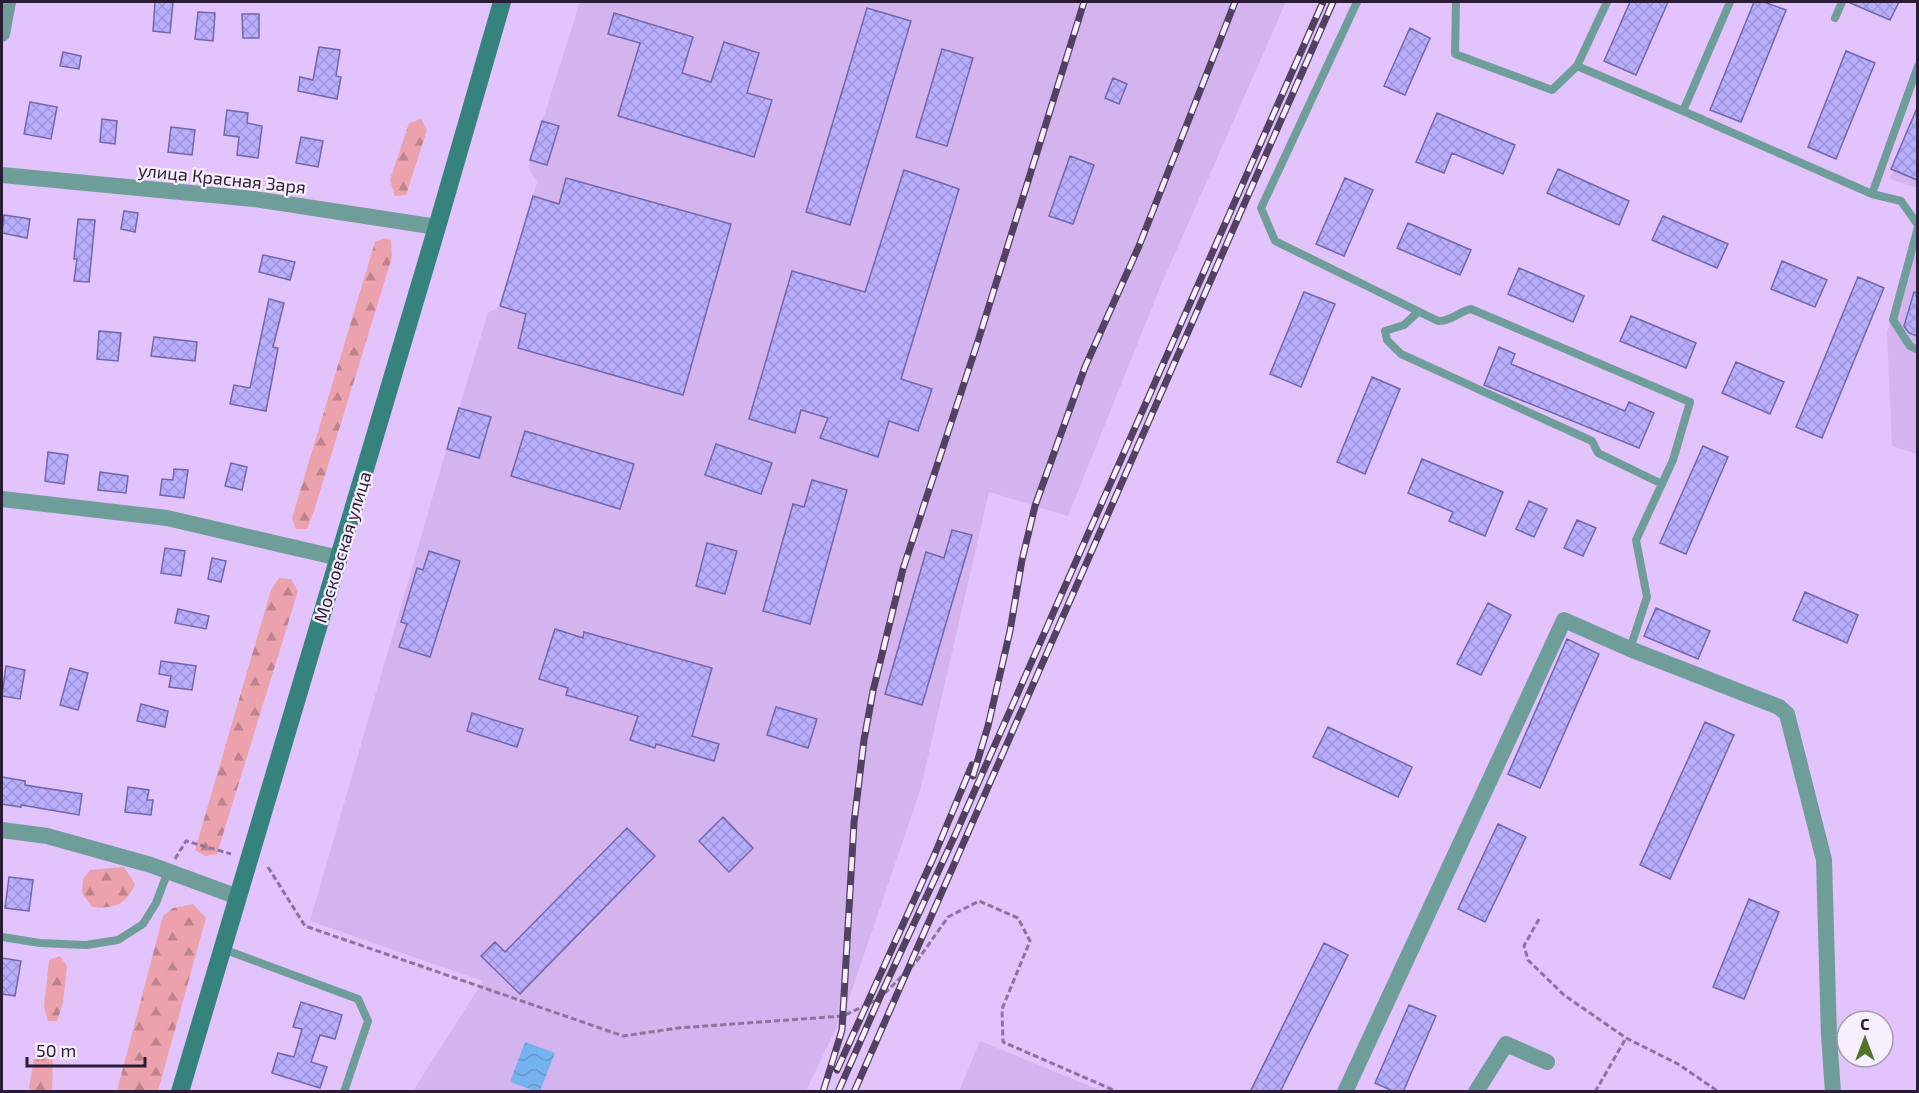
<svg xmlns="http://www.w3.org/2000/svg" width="1919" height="1093" font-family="'Exo 2',sans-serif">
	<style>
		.built { fill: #d4b4ee }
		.forest { fill: url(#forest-firs) }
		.water { fill: url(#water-waves) }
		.building { fill: url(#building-cross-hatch); stroke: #7267ab; stroke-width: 1.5 }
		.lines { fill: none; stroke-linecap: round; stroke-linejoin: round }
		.path { stroke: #8c749e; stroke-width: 3; stroke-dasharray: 6 3; stroke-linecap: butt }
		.lane { stroke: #6f9d99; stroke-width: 8 }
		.street { stroke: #6f9d99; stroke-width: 16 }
		.secondary { stroke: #36837e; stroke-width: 18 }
		.rail-casing { stroke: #534161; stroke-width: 7 }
		.rail { stroke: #f7effd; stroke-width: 4.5; stroke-dasharray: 14; stroke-linecap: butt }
		.labels { text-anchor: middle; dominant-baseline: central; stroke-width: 4.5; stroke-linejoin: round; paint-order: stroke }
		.street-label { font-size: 18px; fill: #2b1c36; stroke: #f7effd }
	</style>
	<defs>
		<pattern id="forest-firs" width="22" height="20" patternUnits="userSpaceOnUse" patternTransform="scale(1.5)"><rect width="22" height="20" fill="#eba2ac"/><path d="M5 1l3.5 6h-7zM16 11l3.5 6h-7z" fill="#bf838d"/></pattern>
		<pattern id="water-waves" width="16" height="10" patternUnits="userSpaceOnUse" patternTransform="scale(1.5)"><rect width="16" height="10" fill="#74b2f0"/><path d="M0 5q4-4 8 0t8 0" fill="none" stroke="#6598ce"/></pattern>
		<pattern id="building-cross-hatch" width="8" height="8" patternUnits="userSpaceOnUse" patternTransform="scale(1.5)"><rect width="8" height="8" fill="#b8aefd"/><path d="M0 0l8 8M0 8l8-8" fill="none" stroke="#9e95d9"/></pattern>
	</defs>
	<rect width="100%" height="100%" fill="#e2c3fb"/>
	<path class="built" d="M580 2H1286L1161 285 1068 516 989 492 920 791 846 1007 806 1091H413L483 981 310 921 443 461 488 313 500 306 533 196 537 182 529 170 530 160Z
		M1917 111V188L1890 179Z
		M1917 247V454L1892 446 1887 332Z
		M980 1041 1102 1091H959Z"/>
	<path class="forest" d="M421 119 427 130 406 195 395 196 390 180 409 123Z
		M385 238 391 240 392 257 314 511 307 529H296L292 518 375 242Z
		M279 578 291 579 298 591 217 854 205 856 195 850 271 590Z
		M124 867 135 884C126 905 114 909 92 907L82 893 83 879 90 870Z
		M193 904 206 918 158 1091H117L163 916 173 908Z
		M60 956 67 966 63 1003 57 1021H48L44 1007 49 960Z
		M43 1049 53 1054 52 1091H30L29 1087 35 1052Z"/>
	<path class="water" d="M525 1042 555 1053 540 1091H535L510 1082Z"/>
	<path class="building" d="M155 2H173L170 33 153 31Z
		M1630 2H1668L1636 75 1604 61Z
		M1754 2H1764L1786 10 1741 122 1710 110Z
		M1848 2H1899L1890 20Z
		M867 8 911 21 850 225 806 212Z
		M198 12 215 13 213 41 195 39Z
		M614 13 693 37 682 73 711 82 724 42 759 53 747 93 772 100 754 157 618 116 640 43 608 34Z
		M242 14H259V38H243Z
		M1410 28 1430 38 1405 95 1384 86Z
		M319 47 340 50 336 76 341 77 337 99 298 91 300 77 313 80Z
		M942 49 973 58 947 146 916 137Z
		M1846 51 1875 63 1836 159 1808 147Z
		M63 52 81 56 79 69 60 66Z
		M1113 78 1127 84 1119 104 1105 98Z
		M30 102 57 107 51 139 24 134Z
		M1917 108V180L1891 169Z
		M227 110 248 113 247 123 262 126 258 158 237 155 239 137 224 135Z
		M1437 113 1515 145 1503 174 1452 153 1444 173 1416 162Z
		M102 119 117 121 115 144 100 142Z
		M542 121 559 126 547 165 530 160Z
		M171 127 195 130 192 155 168 152Z
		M301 137 323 141 318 167 296 163Z
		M1070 156 1094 165 1073 224 1049 216Z
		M1558 169 1629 201 1619 225 1547 193Z
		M904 170 959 189 901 379 932 389 918 431 889 421 878 457 820 438 828 418 801 410 795 433 749 419 792 271 865 292Z
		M566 178 731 224 683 395 518 348 526 314 500 306 533 196 559 204Z
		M1345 178 1373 190 1344 256 1316 244Z
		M124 211 138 213 135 232 121 229Z
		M4 215 30 219 27 238 2 233Z
		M1663 216 1728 244 1717 268 1652 240Z
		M78 219 95 220 89 282 74 281 77 259H74Z
		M1408 223 1471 250 1460 275 1397 248Z
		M263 255 295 262 290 280 259 272Z
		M1782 261 1827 280 1815 307 1771 289Z
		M1519 268 1584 296 1573 322 1508 294Z
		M1858 277 1884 288 1822 438 1796 427Z
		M1304 292 1335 304 1301 387 1270 374Z
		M1914 292 1917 293V336L1909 333 1904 326Z
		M269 299 284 303 273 347 278 348 266 411 230 404 234 385 250 388Z
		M1631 316 1696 343 1686 368 1620 341Z
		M99 331 121 333 118 361 97 359Z
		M154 337 197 342 195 361 151 356Z
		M1499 347 1515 354 1511 364 1625 411 1629 402 1654 413 1639 448 1484 385Z
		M1736 362 1784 382 1770 414 1722 393Z
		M1372 377 1400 389 1365 474 1337 462Z
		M459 408 491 417 479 458 447 449Z
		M525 431 634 464 620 509 511 476Z
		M716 444 772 463 761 494 705 475Z
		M1703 446 1728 457 1686 554 1660 543Z
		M48 452 68 455 64 484 45 481Z
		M1422 459 1503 492 1485 536 1449 521 1453 512 1408 493Z
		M231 463 247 467 242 490 225 486Z
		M174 469 188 470 184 498 160 495 162 479 173 480Z
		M100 472 128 476 126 493 98 490Z
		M812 480 847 490 810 624 763 611 793 504 804 507Z
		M1529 501 1547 509 1534 537 1516 529Z
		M1577 520 1596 528 1583 556 1564 548Z
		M952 530 972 535 922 705 885 694 926 552 944 558Z
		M707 543 737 551 725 594 696 586Z
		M165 548 185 551 181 576 161 573Z
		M429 551 460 561 430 657 399 647 407 624 401 622 417 568 423 570Z
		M212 558 226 561 221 582 208 579Z
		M1805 592 1858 615 1847 643 1793 620Z
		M1488 603 1511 615 1481 675 1457 664Z
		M1656 608 1710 631 1698 659 1644 636Z
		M178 609 209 616 206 629 175 623Z
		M555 629 583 638 584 632 712 668 692 736 719 744 714 761 656 744 655 748 630 740 638 716 566 695 568 688 539 679Z
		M1567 639 1599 654 1540 788 1508 774Z
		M161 661 196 666 192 690 169 687 171 676 159 674Z
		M6 666 25 670 20 699 2 696Z
		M70 668 88 673 78 710 60 705Z
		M141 704 168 711 165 727 137 721Z
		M776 707 817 719 808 748 767 735Z
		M472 713 523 729 517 747 467 731Z
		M1705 722 1734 735 1670 879 1640 865Z
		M1328 727 1412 767 1398 797 1313 757Z
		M2 777 25 781V785L82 794 79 815 21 805V807L2 804Z
		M128 787 149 790 147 800H153L151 815 125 812Z
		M723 817 753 848 729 872 699 841Z
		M1498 824 1526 837 1485 922 1458 909Z
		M627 828 655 856 520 994 481 956 495 942 505 952Z
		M9 877 33 880 29 911 5 908Z
		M1749 899 1779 912 1744 999 1713 987Z
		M1324 943 1348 955 1280 1092H1250Z
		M2 958 21 961 15 996 2 994Z
		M301 1002 342 1015 335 1039 320 1035 311 1062 327 1067 320 1088 272 1073 278 1053 294 1057 302 1029 293 1027Z
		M1409 1005 1436 1016 1403 1092H1395L1375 1083Z"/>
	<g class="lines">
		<path class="path" d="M175 859 186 841 231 854
			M268 867 305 926 623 1036 678 1028 843 1016 879 999 917 961 948 917 979 901 1018 918 1030 941 1002 1009 1003 1042 1118 1092
			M1539 919 1524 946 1528 960 1564 995 1626 1038 1678 1064 1719 1092
			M1595 1092 1626 1038"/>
		<path class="lane" d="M1357 2 1261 208 1275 241 1438 321C1450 322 1460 311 1471 309L1690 402 1673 460 1636 540 1647 597 1630 649
			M1456 2 1455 54 1552 90 1577 66
			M1607 2 1577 66 1683 111 1872 194 1901 201 1918 225
			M1835 18 1842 2
			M1683 111 1730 2
			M1872 194 1918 66
			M1918 227 1893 320 1910 346 1918 350
			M1418 312 1404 325 1385 331 1387 340 1401 354 1592 441 1598 453 1662 484
			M2 937 40 943 86 945 118 940 143 924 156 903 168 871
			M223 949 358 999 368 1021 344 1092"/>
		<path class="street" d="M2 34 8 2
			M2 175 254 199 437 227
			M2 499 167 518 339 558
			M2 830 47 836 151 865 238 897
			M1345 1092 1564 620 1630 649 1779 707 1787 714 1824 860 1829 1036 1833 1092
			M1476 1092 1506 1044 1547 1062"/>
		<path class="secondary" d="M180 1092 437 227 502 2"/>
		<g class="rail-casing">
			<path id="rail" d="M973 776 988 726 1010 631 1022 560 1035 506 1085 367 1139 246 1235 2
				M837 1070 934 856 972 765
				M823 1092 842 1030 854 823 864 740 873 691 903 569 978 341 1084 2
				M838 1092 879 999 956 833 1323 2
				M854 1092 1333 2"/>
		</g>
		<use href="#rail" class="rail"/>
	</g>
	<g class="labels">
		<g class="street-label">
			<text transform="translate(222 178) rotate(6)">улица Красная Заря</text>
			<text transform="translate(342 547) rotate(-73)">Московская улица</text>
		</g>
	</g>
	<rect width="1919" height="1093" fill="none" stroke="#2b1c36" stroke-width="6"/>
	<g transform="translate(1865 1039)"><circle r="28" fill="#f7effd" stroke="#a59bad" stroke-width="1.5"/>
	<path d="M0-4.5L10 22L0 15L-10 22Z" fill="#53732a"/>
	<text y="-9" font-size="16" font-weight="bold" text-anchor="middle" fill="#2b1c36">С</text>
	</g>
	<path d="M27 1057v9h118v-9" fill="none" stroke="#2b1c36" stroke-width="3"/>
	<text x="36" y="1057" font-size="18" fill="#2b1c36" stroke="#f7effd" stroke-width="4.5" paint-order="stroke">50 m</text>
</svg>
